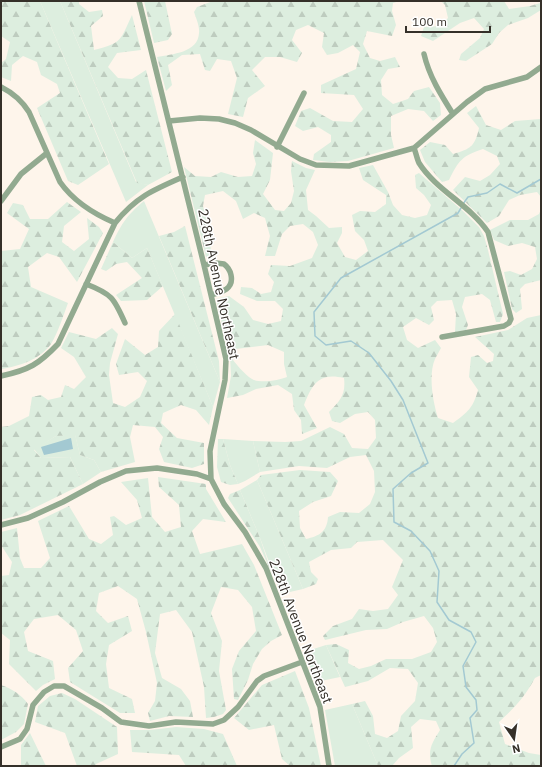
<svg xmlns="http://www.w3.org/2000/svg" width="542" height="767" font-family="'IBM Plex Sans',sans-serif">
	<style>
		.green { fill: #ddeedf }
		.forest { fill: url(#forest-firs) }
		.water { fill: #a3c9d2 }
		.lines { fill: none; stroke-linecap: round; stroke-linejoin: round }
		.stream { stroke: #a3c9d2; stroke-width: 1.5 }
		.street { stroke: #92aa90; stroke-width: 5.5 }
		.labels { text-anchor: middle; dominant-baseline: central; stroke-width: 3; stroke-linejoin: round; paint-order: stroke }
		.street-label { font-size: 14px; fill: #353029; stroke: #fff }
	</style>
	<defs>
		<pattern id="forest-firs" width="22" height="20" patternUnits="userSpaceOnUse"><rect width="22" height="20" fill="#ddeedf"/><path d="M5 1l3.5 6h-7zM16 11l3.5 6h-7z" fill="#beccbf"/></pattern>
	</defs>
	<rect width="100%" height="100%" fill="#fef5eb"/>
	<path class="green" d="M40 1H60L136 182 148 185 126 202Z
		M144 201 220 382 213 407 147 248 132 258 113 242C122 223 127 215 144 201Z
		M75 434 80 455 94 460 101 472 83 484 70 457 41 458 34 449 56 436Z
		M223 439 253 441 260 472 245 481 238 484 230 465Z
		M257 480 303 589 281 594 260 538 240 490Z
		M326 645 340 677 316 682 304 652Z
		M352 704 378 766H335L325 710Z"/>
	<path class="forest" d="M1 1H40L109 164 78 185 68 181 37 108 60 93 57 84 41 75 37 62 23 56 12 65 11 81 1 77V63L6 59 10 42 1 36Z
		M60 1H79V4L89 12 102 10 103 16 91 26 94 50C123 43 120 40 132 15L141 50 117 53 108 67 118 78 132 79 146 70 172 172 148 185 137 183Z
		M144 1H165L172 34 168 40 154 43Z
		M213 1H400L393 3 392 11 396 25 392 36 367 31 363 44 370 58 380 61 395 57 400 67 388 69 381 80 382 95 393 104 408 99 414 91 429 87 440 103 441 115 433 121 424 111 408 109 391 116V135L394 148 348 161 330 162 313 160 314 154 331 142V135L318 127 303 131 295 126 301 111 310 108 333 121 352 122 363 109 354 95 321 93V85L356 69 360 52 353 45 338 53 327 55 322 47 324 33 308 25 296 30 292 40 302 53 297 62 280 57H265L252 70 265 86 248 98 243 117 228 114 237 78 231 61 217 59 210 71 205 70 200 54 182 55 168 65 172 85 166 91 157 57C172 54 198 53 199 33 200 27 196 18 194 12L197 7Z
		M441 1H504L509 9 530 6 540 3 541 10 528 18 508 25 499 33 492 44 466 61 459 60 461 54 480 38 484 29 474 18 460 23 433 41 421 36 424 27 440 26 448 18 445 5Z
		M476 106 486 125 501 130 515 121 541 119V197L537 192 520 195 509 200 499 216 487 223 453 190 465 177 480 181 490 175 500 164 497 156 483 149C462 156 459 160 449 180L442 182 425 162 420 150 430 142 445 145 453 154C471 149 475 146 479 128L467 113Z
		M255 140 273 153 270 180 263 194 275 210 284 211 291 203 294 191 291 171 292 161 306 168 315 170 306 190 308 210 316 216 329 228 342 227V233L337 243 345 257 356 260 368 251 364 240 355 231 352 215 360 211 375 212 386 204V195L363 180 359 168 373 165 388 192 393 205 402 215 415 218 427 215 431 205 424 195 416 188 415 175 419 173 464 212 479 227 484 236 488 250 503 314 500 322H496L490 300 482 294 465 297 462 307 468 325 466 330 455 332 456 314 452 300 437 301 431 307 434 320 429 325 416 318 403 327 407 340 418 348 435 340 441 348C439 352 437 355 435 359 428 375 433 402 438 418L453 423C468 412 473 408 478 390L469 377 471 357 478 355 487 363 493 361 494 354 475 337 508 330 527 318 541 315V675L535 678C524 698 515 707 499 722L505 744 529 753 541 755V766H432C427 750 432 743 440 730L436 721 420 719 411 727 413 748 399 758 392 766H378L352 704 365 701 373 716 375 734 387 738 398 731 401 716 415 701 418 683 408 669 390 668 368 681 345 687 326 645 336 644 349 650 348 663 359 669 371 666 386 659H412L431 652 437 642 433 628 424 616 403 622 387 629 366 630 325 640 323 636 333 626 352 619 359 609 373 611 388 609 398 595 392 587 403 560 383 540 357 542 351 548 331 550 309 562 311 572 318 579 316 584 303 589 257 480 261 475 300 470 330 472 338 481 331 496 313 502 299 511 300 528 306 539C319 536 327 532 328 517L340 512 359 513 370 504 375 492 374 471 366 455 350 457 327 468 299 466 260 472 253 441 285 442 301 441 330 427 344 434 352 448 368 449 376 438 375 420 368 412 355 414 340 423 332 421 329 412C340 401 346 395 344 378 319 372 312 384 304 405L317 428 302 434 301 420 294 410 292 394 278 385 256 389 243 395 227 398 231 376 230 356C235 363 245 375 252 379 261 384 279 380 287 377L284 364V352L268 345 228 350 216 299 229 296 244 307 253 320 268 324 281 321 283 309 275 301H257L240 294 241 287 252 288 261 294 271 292 274 282 268 274 271 265 290 266 312 258 318 245 313 232 303 224 290 226 282 234 275 256H265L270 236 265 218 254 213 243 219 236 201 223 191 205 195 203 206 210 235 211 254 206 257 184 167 195 176 211 177 221 172 238 177 252 176 256 164 253 153Z
		M67 202 81 212 64 226 62 242 74 251 89 239 87 218 99 227 103 233 77 282 59 257 47 253 28 267 31 287 68 303C64 314 57 335 51 344 39 360 20 366 1 369V251L20 249 29 229 7 213 13 203 23 205 30 219H48Z
		M541 209V280L525 284 520 289 522 309 516 313 512 309 504 272 510 271 521 275 532 269 537 259 535 247 522 243 508 246 494 240 490 230 510 220H528L539 214Z
		M185 226 219 361 220 382 159 236 174 232Z
		M113 242 132 258 147 248 163 286 147 300 121 301 116 295 142 278 127 262 116 264 106 271 101 269Z
		M175 314 213 407 209 425 196 410 181 405 163 413 161 423 177 438 204 443V464L192 468 164 462 159 449 163 437 155 427 133 425 130 437 135 462 101 472 94 460 80 455 75 435 56 436 34 450 41 458 70 457 83 484 20 515 1 520V427L9 426 29 416 32 397 41 395 48 400 61 397 65 385 74 389 86 377 74 357 61 348 69 332 96 339 112 328 118 334 110 363 109 375 113 403 125 407 140 397 147 381 138 372 119 375 116 364 125 339 145 355 158 347 159 331Z
		M218 439H223L230 465 238 484 230 485 221 482 217 467Z
		M158 477 206 484V489L226 522 203 519 192 531 200 554 242 544 254 565 282 635 271 641 262 649 253 664 248 680 238 700 234 699 232 669 239 651 256 631 252 607 238 590 221 587 211 613 222 641 219 671 226 710 223 714 214 717 206 718 204 687 192 632 176 610 160 614 155 653 162 678 181 689 190 701 193 717 169 716 150 721 148 713 155 701 157 683 146 632 137 599 118 586 99 593 96 611 108 623 128 616 132 631 109 645 106 664 109 688 132 699 135 713H120L70 682 68 668 83 651 76 630 58 615 34 619 24 632 28 651 53 661 55 679 43 685 36 691 9 664 10 640 1 633V576L9 575 12 562 1 545V532L17 528 20 558 24 568H41L50 558 38 521 69 506 89 539 101 544 113 535 110 517 114 516 126 525 142 518 137 500 121 482 148 478 152 517 165 532 181 527 179 505 159 487Z
		M240 490 260 538 272 574 260 547 228 498 230 494Z
		M295 671 309 708 321 766H290L282 759 274 725 249 730 234 718 262 685Z
		M1 685C12 689 21 694 28 704L24 724 16 732 1 740Z
		M62 693 75 699 117 727 118 754 96 764 95 766H77L65 733 35 722 38 706 50 696Z
		M176 727 204 729 223 734 237 766H186L179 755 132 752 130 730H150Z
		M30 733 44 762 46 766H21V745Z"/>
	<path class="water" d="M71 438 73 449 44 455 41 447Z"/>
	<g class="lines">
		<path class="stream" d="M463 204 468 197 487 193 500 184 517 193 541 179
			M454 766 462 754 474 743 470 718 477 710 476 700 466 687 463 666 476 642 471 632 449 620 437 602 439 571 430 551 411 531 394 522 393 489 411 473 428 463 403 400 391 381 369 353 351 341 326 345 315 336 314 312 341 278 458 213 461 208"/>
		<path class="street" d="M139 1 204 265 226 359 225 380 210 451 211 479 224 504 245 532 266 568 320 707 329 766
			M424 54C429 76 441 95 453 114
			M1 87C13 93 22 101 29 112L60 182C74 202 94 214 115 223
			M169 121 200 118 219 119 235 123 251 130 300 159 316 165 349 166 414 148 467 102 485 89 527 77 541 67
			M277 147 304 93
			M414 148C416 153 417 159 419 163 436 190 470 205 488 232L511 319 509 323 504 326 442 337
			M1 201 21 174 47 153
			M204 265 216 263 224 264C228 267 230 270 231 275 234 289 222 292 211 295
			M86 284C112 294 114 298 125 323
			M1 376C29 370 39 364 58 344L115 223C136 197 153 190 183 177
			M1 525 28 518 63 502 100 482 126 471 157 468 197 474 211 479
			M1 747 20 739 27 729 33 705 44 692 54 686H64L102 708 121 722 149 726 176 722 213 724 224 720 238 707 257 681 264 676 302 662"/>
	</g>
	<g class="labels">
		<g class="street-label">
			<text transform="translate(219 284) rotate(78)">228th Avenue Northeast</text>
			<text transform="translate(301 631) rotate(69)">228th Avenue Northeast</text>
		</g>
	</g>
	<rect width="542" height="767" fill="none" stroke="#353029" stroke-width="4"/>
	<g transform="translate(514 739) rotate(167)" stroke="#ffffff" stroke-width="3" paint-order="stroke">
	<path d="M0-3L7 15L0 10L-7 15Z" fill="#353029"/>
	<text y="-6" font-size="11" font-weight="bold" text-anchor="middle" fill="#353029">N</text>
	</g>
	<path d="M406 26v6h84v-6" fill="none" stroke="#353029" stroke-width="2"/>
	<text x="412" y="26" font-size="12" fill="#353029" stroke="#ffffff" stroke-width="3" paint-order="stroke">100 m</text>
</svg>
